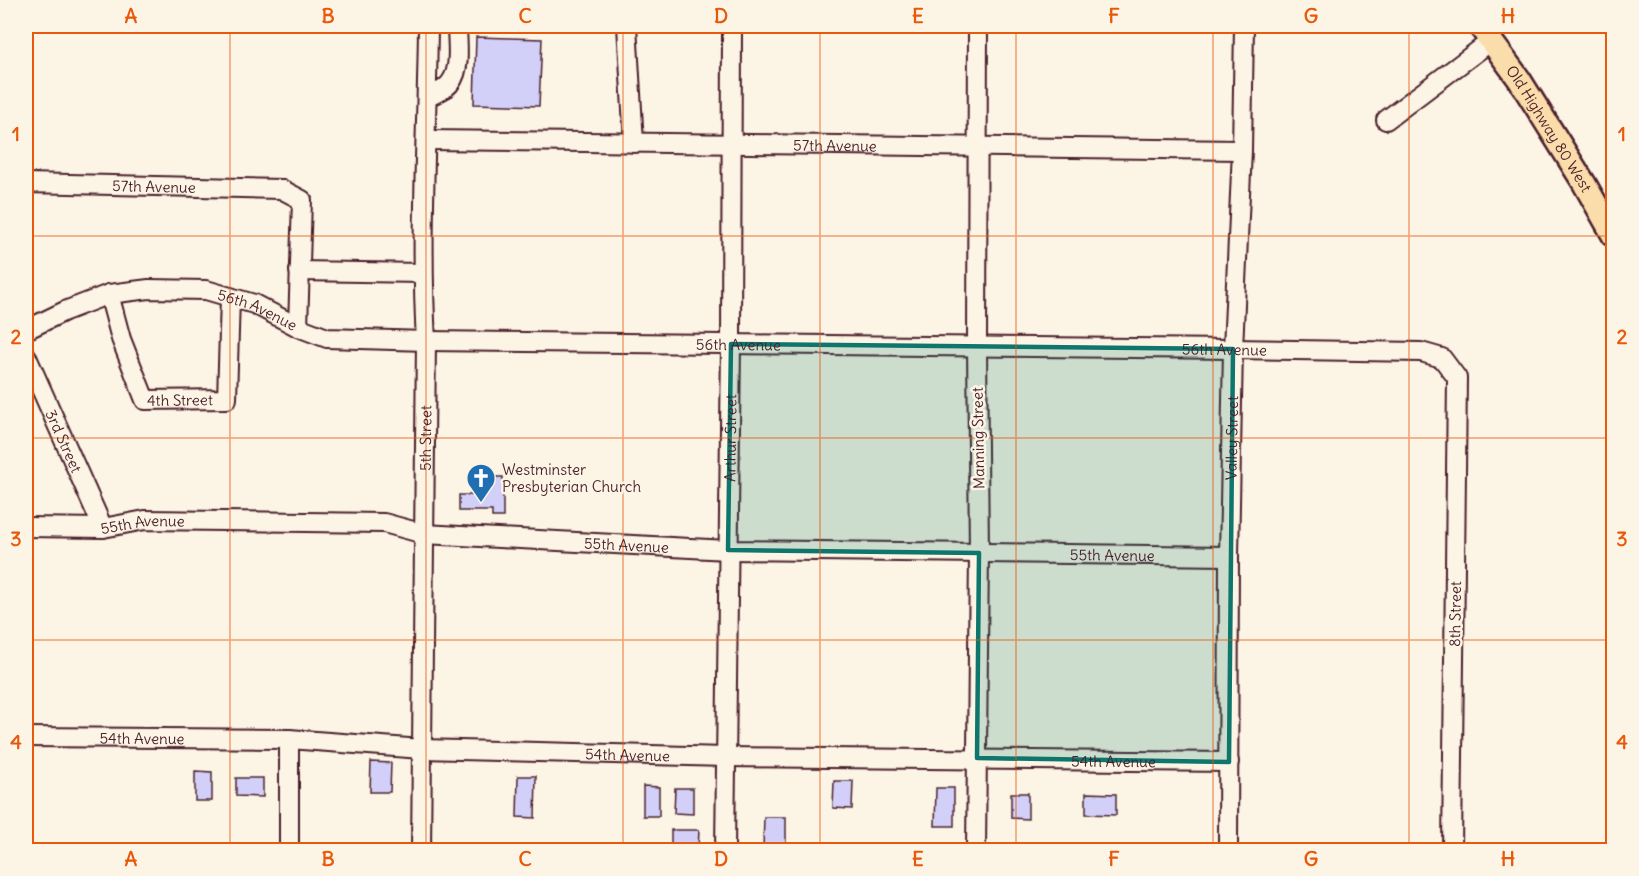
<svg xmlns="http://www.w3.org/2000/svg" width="1639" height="876" font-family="Delius,sans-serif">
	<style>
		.building { fill: #d2d0f8; stroke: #4a1f2b; stroke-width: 1.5 }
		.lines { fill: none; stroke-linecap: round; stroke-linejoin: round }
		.minor-casing { stroke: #4a1f2b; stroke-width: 22 }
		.major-casing { stroke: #4a1f2b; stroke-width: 27 }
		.minor { stroke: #fcf5e5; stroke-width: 18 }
		.major { stroke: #faddab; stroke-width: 22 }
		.marked { fill: #0f766e; fill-opacity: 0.2; stroke: #0f766e; stroke-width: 4.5; stroke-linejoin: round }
		.grid { fill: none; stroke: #e8590c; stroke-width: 1.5; stroke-opacity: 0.55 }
		.labels { text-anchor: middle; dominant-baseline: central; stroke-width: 5; stroke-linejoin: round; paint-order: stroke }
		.street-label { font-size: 15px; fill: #4a1f2b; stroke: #fcf5e5 }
		.poi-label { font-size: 15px; fill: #4a1f2b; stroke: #fcf5e5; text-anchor: start }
		.neatline { fill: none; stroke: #e8590c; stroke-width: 2 }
		.grid-label { font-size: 20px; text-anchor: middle; font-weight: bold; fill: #e8590c }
	</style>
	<rect width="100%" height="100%" fill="#fcf5e5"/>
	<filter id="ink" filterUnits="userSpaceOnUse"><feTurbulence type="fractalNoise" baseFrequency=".0167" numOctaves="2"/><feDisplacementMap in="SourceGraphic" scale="12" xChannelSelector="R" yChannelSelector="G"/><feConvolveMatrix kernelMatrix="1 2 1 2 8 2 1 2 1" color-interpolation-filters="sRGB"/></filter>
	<g filter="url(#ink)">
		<path class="building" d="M476 37 542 39 539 106 474 104Z
			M481 477H503V517H492V511H459V495H481Z
			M371 762 391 763 390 792H370Z
			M195 771 212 772V801H195Z
			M518 776H536L535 818 517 817Z
			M236 778H263V797L236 796Z
			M834 781H853L852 809 833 808Z
			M643 786 659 787V816H643Z
			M675 788H693V814L674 813Z
			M936 788H954V826H935Z
			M1011 793H1028V819L1011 818Z
			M1086 793 1116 794V815L1086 814Z
			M764 817H786V850H763Z
			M671 830H699L698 850H671Z"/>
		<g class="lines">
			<g class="minor-casing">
				<g id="minor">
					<path d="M627 26 634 143"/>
					<path d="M428 97C433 94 440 92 445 88 463 75 457 45 457 26"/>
					<path d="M1386 120 1491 41"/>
					<path id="s1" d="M427 140 1242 150"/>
					<path id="s2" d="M26 183 281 189 302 200 298 327"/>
					<path d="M299 271 422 273"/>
					<path id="s3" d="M109 294 121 339 145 400 227 399 230 297"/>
					<path id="s4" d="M26 330 65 311 109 294 149 289 206 290 254 304 298 327 327 338 426 341 1233 349 1421 352 1442 358 1457 378 1452 850"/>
					<path id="s5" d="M26 355 103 528"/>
					<path id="s6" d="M26 527 103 528 145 520 384 523 424 534 728 550 1229 556"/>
					<path id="s7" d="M26 737 289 739 422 749 726 757 1229 762"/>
					<path d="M289 739V850"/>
					<path id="s8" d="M421 850 426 341C420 236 427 131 428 26"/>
					<path id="s9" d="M725 850 731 344 732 26"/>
					<path d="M976 850 979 553 977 346 978 26"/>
					<path id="s10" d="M1228 850 1229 556 1233 349 1242 150 1244 26"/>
				</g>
			</g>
			<g class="major-casing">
				<g id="major">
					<path id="s11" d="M1480 26 1519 79 1584 183 1614 236"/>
				</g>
			</g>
			<use href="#minor" class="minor"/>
			<use href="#major" class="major"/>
		</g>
	</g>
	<path class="marked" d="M731 344 1233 349 1229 762 977 758 979 553 728 550Z"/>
	<path class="grid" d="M230 26V850M426 26V850M623 26V850M820 26V850M1016 26V850M1213 26V850M1409 26V850M26 236H1614M26 438H1614M26 640H1614"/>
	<defs>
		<g id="church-pin" transform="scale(1.5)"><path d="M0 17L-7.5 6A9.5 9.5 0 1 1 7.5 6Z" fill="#1f6fb2" stroke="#fcf5e5"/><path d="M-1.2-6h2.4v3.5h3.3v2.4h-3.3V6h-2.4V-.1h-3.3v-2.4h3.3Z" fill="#fff"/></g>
	</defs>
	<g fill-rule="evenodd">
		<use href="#church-pin" x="481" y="478"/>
	</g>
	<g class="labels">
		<g class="street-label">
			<text stroke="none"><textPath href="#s11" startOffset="124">Old Highway 80 West</textPath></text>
			<text stroke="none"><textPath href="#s1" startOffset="408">57th Avenue</textPath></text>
			<text stroke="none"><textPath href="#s2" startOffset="128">57th Avenue</textPath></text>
			<text stroke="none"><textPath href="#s4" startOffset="243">56th Avenue</textPath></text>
			<text stroke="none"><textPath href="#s4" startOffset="730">56th Avenue</textPath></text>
			<text stroke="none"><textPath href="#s4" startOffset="1216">56th Avenue</textPath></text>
			<text stroke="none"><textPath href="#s3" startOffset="147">4th Street</textPath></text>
			<text stroke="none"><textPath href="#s8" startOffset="412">5th Street</textPath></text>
			<text stroke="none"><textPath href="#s9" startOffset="412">Arthur Street</textPath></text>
			<text transform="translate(978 438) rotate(-91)">Manning Street</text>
			<text stroke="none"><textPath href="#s10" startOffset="412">Valley Street</textPath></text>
			<text stroke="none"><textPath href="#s5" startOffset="94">3rd Street</textPath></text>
			<text stroke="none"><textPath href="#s6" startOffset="117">55th Avenue</textPath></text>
			<text stroke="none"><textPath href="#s6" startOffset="603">55th Avenue</textPath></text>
			<text stroke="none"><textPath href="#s6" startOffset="1089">55th Avenue</textPath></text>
			<text transform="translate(1455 614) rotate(-89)">8th Street</text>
			<text stroke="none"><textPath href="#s7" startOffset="116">54th Avenue</textPath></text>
			<text stroke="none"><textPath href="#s7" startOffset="602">54th Avenue</textPath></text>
			<text stroke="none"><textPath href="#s7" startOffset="1088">54th Avenue</textPath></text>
		</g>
		<g class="poi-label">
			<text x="502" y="469">Westminster<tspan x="502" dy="17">Presbyterian Church</tspan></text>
		</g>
	</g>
	<rect width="1639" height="876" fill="none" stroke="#fcf5e5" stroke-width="66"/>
	<rect x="33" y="33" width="1573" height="810" class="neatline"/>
	<g class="grid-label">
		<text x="131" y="23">A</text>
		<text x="328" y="23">B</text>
		<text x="525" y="23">C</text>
		<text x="721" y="23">D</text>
		<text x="918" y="23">E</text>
		<text x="1114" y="23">F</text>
		<text x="1311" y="23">G</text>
		<text x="1508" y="23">H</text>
		<text x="16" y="141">1</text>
		<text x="1622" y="141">1</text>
		<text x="16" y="344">2</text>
		<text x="1622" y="344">2</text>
		<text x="16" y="546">3</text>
		<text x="1622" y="546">3</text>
		<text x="16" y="749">4</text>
		<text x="1622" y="749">4</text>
		<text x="131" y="866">A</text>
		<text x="328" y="866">B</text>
		<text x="525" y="866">C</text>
		<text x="721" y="866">D</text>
		<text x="918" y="866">E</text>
		<text x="1114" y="866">F</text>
		<text x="1311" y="866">G</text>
		<text x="1508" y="866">H</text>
	</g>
</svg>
